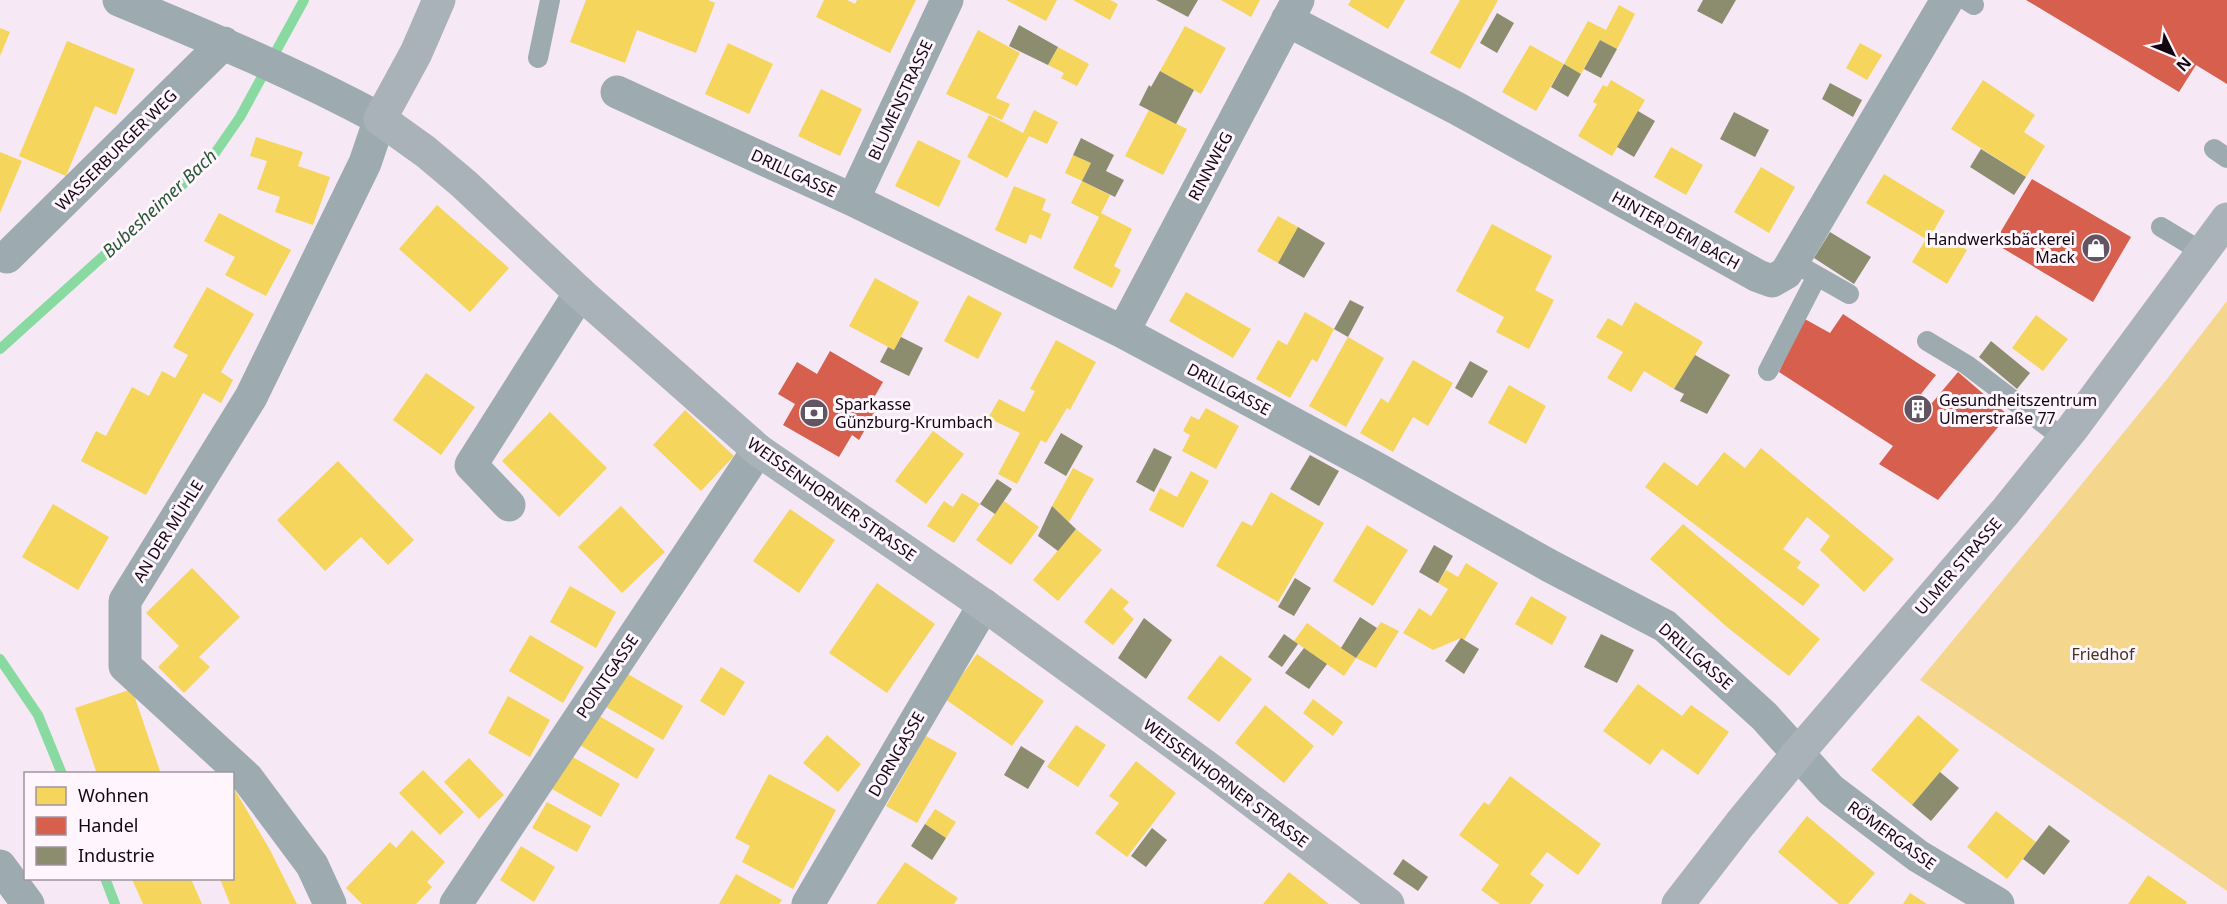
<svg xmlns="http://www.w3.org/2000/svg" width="2227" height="904" font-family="'Noto Sans',sans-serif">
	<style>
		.green { fill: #f5d68d }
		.homes { fill: #f6d55c }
		.shops { fill: #d6604d }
		.industry { fill: #8c8c6e }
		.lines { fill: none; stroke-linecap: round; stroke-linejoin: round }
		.stream { stroke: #89daa1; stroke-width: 10 }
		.lane { stroke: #9dabb1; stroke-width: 20 }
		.street { stroke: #9dabb1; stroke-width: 33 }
		.secondary { stroke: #aab2b9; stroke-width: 33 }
		.labels { text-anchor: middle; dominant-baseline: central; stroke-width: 6; stroke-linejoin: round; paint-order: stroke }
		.street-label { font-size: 16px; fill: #130612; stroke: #fef5fd }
		.poi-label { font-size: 16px; fill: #130612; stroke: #fef5fd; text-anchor: start }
		.park-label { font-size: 16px; fill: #3d351d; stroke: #fef5fd }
		.water-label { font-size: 18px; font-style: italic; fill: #285735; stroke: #fef5fd }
	</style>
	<rect width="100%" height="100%" fill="#f6e8f4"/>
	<path class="green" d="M2227 301V891L1920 680 2068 501 2167 379Z"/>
	<path class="homes" d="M586 0H708L715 3 696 53 637 30 625 63 570 42Z
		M824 0H847L855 4 857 0H916L890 53 816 17Z
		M1006 0H1057L1046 21Z
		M1073 0H1110L1118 4 1110 20Z
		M1221 0H1260L1251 17Z
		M1351 0H1405L1388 29 1348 5Z
		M1460 0H1498L1460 69 1430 53Z
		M1619 5 1635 14 1617 49 1600 40 1581 74 1564 64 1536 111 1502 92 1530 45 1564 64 1588 21 1606 30Z
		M1185 26 1226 48 1201 94 1160 71Z
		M0 28 10 32 0 56Z
		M978 30 1020 53 996 98 1010 104 1002 120 946 94Z
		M67 41 135 69 116 115 95 106 66 176 19 156Z
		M728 43 773 64 749 114 705 94Z
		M1860 43 1882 55 1867 80 1846 68Z
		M1058 47 1089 64 1077 86 1061 78 1064 73 1048 65Z
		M1611 80 1645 100 1612 156 1578 136 1597 104 1593 102 1603 85 1607 87Z
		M1983 80 2035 115 2024 132 2045 146 2026 177 1951 129Z
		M821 89 862 109 840 156 798 136Z
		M1034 110 1058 122 1047 144 1029 136 1007 178 967 157 989 115 1023 133Z
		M1149 110 1187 129 1163 175 1125 156Z
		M256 137 303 152 298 166 330 177 313 225 275 212 280 197 257 189 267 161 250 156Z
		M918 140 961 161 939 207 895 186Z
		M1671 147 1703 165 1686 195 1654 177Z
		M0 152 22 161 0 213Z
		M1073 155 1091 163 1082 181 1065 173Z
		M1761 167 1795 187 1769 233 1734 212Z
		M1884 174 1945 211 1934 230 1967 250 1947 284 1912 262 1926 239 1866 203Z
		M1082 181 1110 195 1101 213 1132 229 1114 266 1121 270 1112 288 1073 268 1099 217 1071 203Z
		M1014 186 1046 199 1042 210 1051 214 1041 239 1030 234 1026 244 995 230Z
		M437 205 509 268 470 312 399 249Z
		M219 213 291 250 266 296 225 275 235 257 204 241Z
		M1278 216 1298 227 1278 263 1257 251Z
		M1492 224 1552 256 1535 290 1554 300 1529 349 1496 332 1504 317 1456 291Z
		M875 278 919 302 894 350 849 326Z
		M207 287 254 314 221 372 233 380 221 403 203 393 146 495 81 461 96 431 106 436 132 387 149 396 162 371 175 378 188 355 173 347Z
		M1186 292 1251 329 1233 358 1169 321Z
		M968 295 1002 313 978 359 944 341Z
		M1635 302 1703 342 1674 389 1644 371 1631 392 1607 378 1623 352 1596 337 1608 318 1622 326Z
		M1305 312 1334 329 1317 362 1312 359 1290 398 1256 379 1278 340 1287 345Z
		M2036 315 2068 339 2043 371 2012 348Z
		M1348 337 1384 358 1346 427 1309 406Z
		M1056 340 1096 362 1070 410 1067 408 1046 443 1041 440 1017 484 998 474 1020 433 988 418 999 399 1024 412 1035 391 1030 389Z
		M1413 360 1453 383 1428 426 1413 417 1393 452 1360 433 1381 398 1388 403Z
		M426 373 475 407 441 455 393 420Z
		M1509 385 1546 406 1526 444 1488 423Z
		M1206 408 1239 426 1216 469 1182 451 1190 435 1183 431 1191 416 1199 420Z
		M685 410 734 456 701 491 653 445Z
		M550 412 607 468 559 517 502 461Z
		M933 431 964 454 926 504 895 481Z
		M1761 448 1894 559 1864 592 1820 550 1830 536 1807 517 1783 549 1801 562 1797 568 1820 585 1803 606 1645 487 1664 462 1697 486 1724 452 1745 468Z
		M338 461 414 540 388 565 361 537 325 571 277 520Z
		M1073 468 1094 479 1069 522 1052 506Z
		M1191 471 1209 481 1183 528 1149 510 1160 488 1177 497Z
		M1271 492 1324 523 1278 602 1216 566 1242 521 1252 526Z
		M962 493 980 504 954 543 927 526 944 501 953 507Z
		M1004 501 1039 527 1011 565 976 540Z
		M53 504 109 537 78 590 22 557Z
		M621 506 665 552 622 593 578 547Z
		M790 509 835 540 799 593 753 561Z
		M1683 524 1820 639 1789 676 1727 627 1650 559Z
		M1367 525 1408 550 1373 606 1333 581Z
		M1076 529 1102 550 1058 601 1033 580Z
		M1466 563 1498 583 1464 640 1461 638 1433 650 1403 633 1419 608 1431 616 1448 589 1438 583 1446 570 1458 577Z
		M192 568 240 617 199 657 210 667 184 693 158 667 179 646 146 613Z
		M877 583 935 624 887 693 829 653Z
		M570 586 616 612 596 648 550 622Z
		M1111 588 1129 602 1123 609 1134 619 1113 645 1084 622Z
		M1531 596 1567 617 1552 645 1515 624Z
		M1381 622 1399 631 1376 668 1356 658 1344 676 1294 641 1307 623 1356 658Z
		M530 635 584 667 563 703 509 671Z
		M977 654 1044 701 1012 746 945 699Z
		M1220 655 1252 679 1219 722 1187 698Z
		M721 667 745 682 724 716 700 701Z
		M626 673 683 706 663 740 606 707Z
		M1638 684 1682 716 1691 705 1729 732 1698 775 1662 749 1650 765 1603 731Z
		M132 689 161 774H97L75 708Z
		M508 696 550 720 530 757 488 733Z
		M1313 699 1343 722 1333 736 1303 713Z
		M1265 705 1314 746 1284 783 1235 743Z
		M596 714 655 749 637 779 578 744Z
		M1918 715 1959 750 1912 805 1871 770Z
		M1076 725 1106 745 1078 787 1047 767Z
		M827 735 861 764 838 792 803 763Z
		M926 736 957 753 917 823 886 806Z
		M571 756 620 784 601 817 552 789Z
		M469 758 504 795 479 819 444 782Z
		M1136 761 1176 793 1127 857 1095 833 1119 803 1109 796Z
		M423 770 464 812 440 835 399 793Z
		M769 774 836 810 793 889 742 862 750 846 735 838Z
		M1510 776 1601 844 1578 875 1547 852 1530 874 1544 885 1530 904H1500L1481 890 1499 865 1459 835 1484 802 1489 805Z
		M232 785 270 850 297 904H230L220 879H232Z
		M547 802 591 826 577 852 532 828Z
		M935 809 956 822 946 838 925 824Z
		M1996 811 2036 842 2007 879 1967 847Z
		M1807 816 1875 873 1848 904H1839L1778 852Z
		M412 830 445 862 427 882 432 887 416 904H362L346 888 390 842 396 848Z
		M521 846 555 867 534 902 500 880Z
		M905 862 958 898 954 904H876Z
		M1289 872 1329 904H1263Z
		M736 874 782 900 779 904H719Z
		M2148 875 2187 902 2186 904H2128Z
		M132 879H191L202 904H143Z
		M1910 893 1927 904H1903Z"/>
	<path class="shops" d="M2026 0H2227V84L2196 65 2179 92Z
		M2032 179 2131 237 2093 302 1994 243Z
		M1843 314 1936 375 1921 394 1932 403 1958 372 2008 415 1938 500 1879 464 1893 446 1779 372 1803 318 1830 333Z
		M830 351 883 382 872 401 879 405 859 440 852 435 839 457 783 425 795 404 778 394 797 362 817 374Z"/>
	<path class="industry" d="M1156 0H1198L1188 17Z
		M1703 0H1736L1722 24 1697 11Z
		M1497 13 1514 23 1497 53 1480 43Z
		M1019 25 1058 47 1048 65 1009 46Z
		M1600 40 1617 49 1601 78 1584 69Z
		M1564 64 1581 74 1568 97 1551 87Z
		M1160 71 1194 90 1176 124 1139 105 1149 85 1151 87Z
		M1830 83 1862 100 1853 117 1822 99Z
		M1638 111 1655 121 1634 157 1617 147Z
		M1734 112 1769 130 1755 157 1720 139Z
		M1081 138 1114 155 1106 171 1124 180 1115 197 1082 181 1091 163 1073 155Z
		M1981 149 2026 177 2014 195 1970 167Z
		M1298 227 1325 243 1304 278 1278 263Z
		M1830 232 1871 257 1854 284 1814 258Z
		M1350 300 1364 307 1348 337 1334 329Z
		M901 337 923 348 909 376 880 362 888 347 894 350Z
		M1991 341 2030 373 2017 389 1979 357Z
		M1695 355 1730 375 1707 414 1680 401 1684 394 1674 389Z
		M1470 361 1488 371 1472 398 1455 388Z
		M1061 433 1083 446 1066 476 1044 463Z
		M1154 448 1172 457 1154 492 1136 482Z
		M1310 455 1339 471 1319 506 1290 489Z
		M997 479 1012 489 995 514 980 504Z
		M1052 506 1076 529 1058 551 1038 536Z
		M1434 545 1453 556 1438 583 1419 572Z
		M1295 578 1311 588 1294 616 1278 607Z
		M1360 617 1377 628 1356 658 1341 648Z
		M1144 618 1172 640 1146 679 1118 658Z
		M1284 634 1298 644 1282 667 1268 657Z
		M1601 634 1634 650 1617 683 1584 667Z
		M1461 638 1479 649 1464 674 1445 661Z
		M1304 648 1327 664 1309 689 1285 673Z
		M1021 746 1045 761 1028 789 1004 775Z
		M1940 772 1959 788 1931 821 1912 805Z
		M925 824 946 838 932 860 911 846Z
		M2049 825 2070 841 2044 875 2023 859Z
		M1152 828 1167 840 1146 867 1131 856Z
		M1403 859 1428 877 1418 891 1393 874Z"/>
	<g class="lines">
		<path class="stream" d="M0 349 211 159 240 117 304 0
			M0 659 38 715 62 774
			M105 878 115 904"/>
		<path class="lane" d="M1966 0 1974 5
			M538 58 550 0
			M2214 149 2227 158
			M2161 227 2204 253
			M1805 269 1849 294
			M1927 341 1967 365 2064 439
			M1768 371 1817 276"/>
		<path class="street" d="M119 0C208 37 295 73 380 119L365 163 251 397 125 601V666L247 778 312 865 330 904
			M1287 20 1458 109 1758 276 1772 281 1786 273 1947 0
			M617 92 853 200 1123 332 1374 467 1550 566 1665 626 1764 716 1831 790 1918 856 1998 904
			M853 200 947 0
			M7 257 224 43
			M1123 332 1298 0
			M509 505 471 465 580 293
			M0 866 28 904
			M456 904 758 450
			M808 904 984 605"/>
		<path class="secondary" d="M439 0 416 53 380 119 426 152 464 184 580 293 758 450 984 605 1211 770 1388 904
			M1678 904 1740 824 1799 752 2005 512 2072 429 2227 219"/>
	</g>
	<defs>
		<g id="shop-disc" transform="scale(1.5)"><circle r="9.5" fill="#625561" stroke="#fef5fd"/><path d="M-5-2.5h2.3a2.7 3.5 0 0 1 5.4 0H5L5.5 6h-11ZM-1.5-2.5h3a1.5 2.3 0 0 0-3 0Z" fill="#fff"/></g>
		<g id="building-disc" transform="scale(1.5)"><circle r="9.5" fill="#625561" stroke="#fef5fd"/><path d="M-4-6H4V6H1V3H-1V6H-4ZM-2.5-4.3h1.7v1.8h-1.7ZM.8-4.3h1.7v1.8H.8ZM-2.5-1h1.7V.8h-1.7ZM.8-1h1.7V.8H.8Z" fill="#fff"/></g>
		<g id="bank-disc" transform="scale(1.5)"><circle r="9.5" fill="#625561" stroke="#fef5fd"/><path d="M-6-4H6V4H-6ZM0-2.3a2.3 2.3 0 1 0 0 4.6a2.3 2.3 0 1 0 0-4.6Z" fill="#fff"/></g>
	</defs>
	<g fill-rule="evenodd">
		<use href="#shop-disc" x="2096" y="248"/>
		<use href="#building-disc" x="1918" y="409"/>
		<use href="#bank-disc" x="814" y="413"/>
	</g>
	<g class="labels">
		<g class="street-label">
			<text transform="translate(900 100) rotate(-65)">BLUMENSTRASSE</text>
			<text transform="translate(116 150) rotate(-45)">WASSERBURGER WEG</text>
			<text transform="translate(1210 166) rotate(-62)">RINNWEG</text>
			<text transform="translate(794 173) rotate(25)">DRILLGASSE</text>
			<text transform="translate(1676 230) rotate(29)">HINTER DEM BACH</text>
			<text transform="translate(1229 389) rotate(28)">DRILLGASSE</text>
			<text transform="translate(832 499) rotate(35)">WEISSENHORNER STRASSE</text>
			<text transform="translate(168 531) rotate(-58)">AN DER MÜHLE</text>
			<text transform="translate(1958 566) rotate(-49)">ULMER STRASSE</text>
			<text transform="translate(1696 656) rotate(41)">DRILLGASSE</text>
			<text transform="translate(607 676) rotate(-56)">POINTGASSE</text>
			<text transform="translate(896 754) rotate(-60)">DORNGASSE</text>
			<text transform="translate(1226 783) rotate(37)">WEISSENHORNER STRASSE</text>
			<text transform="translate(1892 835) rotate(36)">RÖMERGASSE</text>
		</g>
		<g class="poi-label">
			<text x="2075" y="239" text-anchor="end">Handwerksbäckerei<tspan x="2075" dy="18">Mack</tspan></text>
			<text x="1939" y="400">Gesundheitszentrum<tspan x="1939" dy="18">Ulmerstraße 77</tspan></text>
			<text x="835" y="404">Sparkasse<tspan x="835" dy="18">Günzburg-Krumbach</tspan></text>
		</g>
		<g class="park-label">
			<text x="2103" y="654">Friedhof</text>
		</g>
		<g class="water-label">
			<text transform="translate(159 203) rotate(-43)">Bubesheimer Bach</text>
		</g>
	</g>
	<rect x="24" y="772" width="210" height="108" fill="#fef5fd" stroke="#a0959f" stroke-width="1.5"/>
	<rect x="36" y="787" width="30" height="18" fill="#f6d55c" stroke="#a0959f" stroke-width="1.5"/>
	<text x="78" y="802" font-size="18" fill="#130612">Wohnen</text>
	<rect x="36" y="817" width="30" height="18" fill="#d6604d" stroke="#a0959f" stroke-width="1.5"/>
	<text x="78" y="832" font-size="18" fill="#130612">Handel</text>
	<rect x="36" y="847" width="30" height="18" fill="#8c8c6e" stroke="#a0959f" stroke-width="1.5"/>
	<text x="78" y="862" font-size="18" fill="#130612">Industrie</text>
	<g transform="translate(2173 54) rotate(133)" stroke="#fef5fd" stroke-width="4.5" paint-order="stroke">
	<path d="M0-4.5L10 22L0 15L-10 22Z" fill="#130612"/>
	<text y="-9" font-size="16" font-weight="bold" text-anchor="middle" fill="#130612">N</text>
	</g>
</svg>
